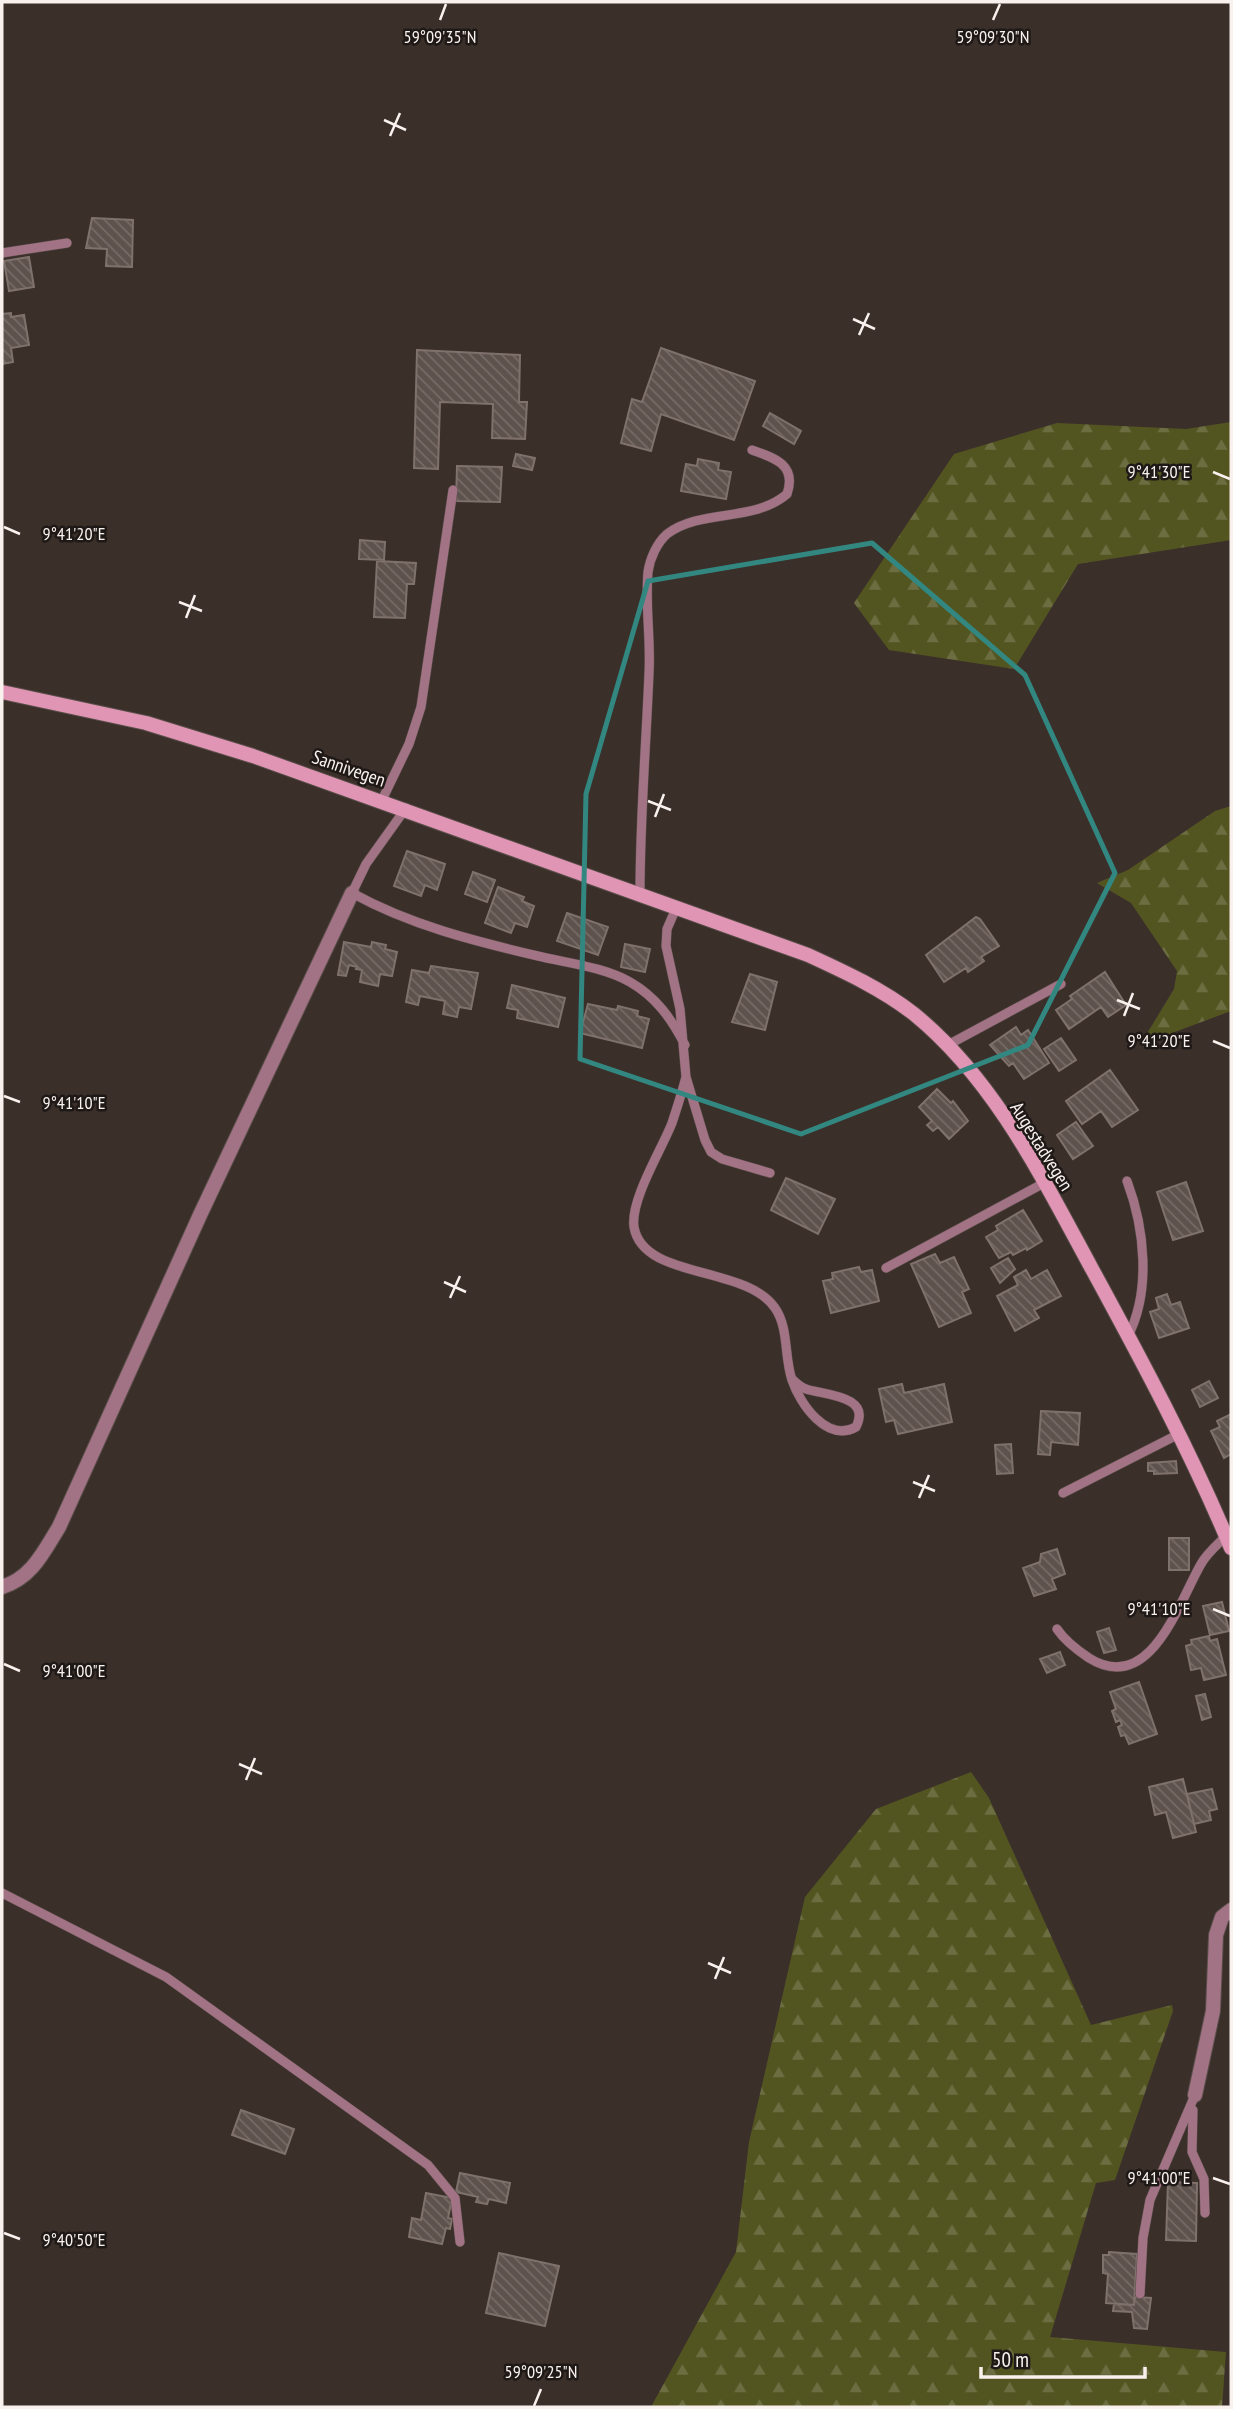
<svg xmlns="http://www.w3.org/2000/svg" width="1233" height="2409" font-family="'PT Sans Narrow',sans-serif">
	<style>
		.forest { fill: url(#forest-firs) }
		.building { fill: url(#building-back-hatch); stroke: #7f716b; stroke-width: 2 }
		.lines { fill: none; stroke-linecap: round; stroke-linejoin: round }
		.lane-casing { stroke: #594e49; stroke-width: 10 }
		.street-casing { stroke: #594e49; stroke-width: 16 }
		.secondary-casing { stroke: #594e49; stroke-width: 16 }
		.lane { stroke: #a27285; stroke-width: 9 }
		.street { stroke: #a27285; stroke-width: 14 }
		.secondary { stroke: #e195b4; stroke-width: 14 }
		.marked { fill: none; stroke: #328881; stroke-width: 5; stroke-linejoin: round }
		.ticks { fill: none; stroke: #f9f1ee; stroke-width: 2.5 }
		.labels { text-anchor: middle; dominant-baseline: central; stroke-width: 5; stroke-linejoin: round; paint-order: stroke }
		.street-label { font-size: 19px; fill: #f9f1ee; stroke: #1e1916 }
		.ticks-label { font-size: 18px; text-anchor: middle; fill: #f9f1ee; stroke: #1e1916; stroke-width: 5; stroke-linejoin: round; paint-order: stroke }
	</style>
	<defs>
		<pattern id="forest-firs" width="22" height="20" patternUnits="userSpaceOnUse" patternTransform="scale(1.75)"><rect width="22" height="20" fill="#535521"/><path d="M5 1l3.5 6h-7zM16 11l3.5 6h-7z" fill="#6c6e42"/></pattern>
		<pattern id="building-back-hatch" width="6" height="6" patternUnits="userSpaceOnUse" patternTransform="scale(1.75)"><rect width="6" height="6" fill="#5e524c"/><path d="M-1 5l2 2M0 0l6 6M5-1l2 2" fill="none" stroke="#766b66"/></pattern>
	</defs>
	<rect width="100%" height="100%" fill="#3b2f2a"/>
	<path class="forest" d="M1231 422V540L1078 564 1014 669 889 650 854 603 954 454 1057 423 1186 429Z
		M1231 806V1011L1140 1045 1174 989 1177 971 1131 903 1097 883 1128 870 1215 811Z
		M971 1772 989 1798 1091 2025 1172 2005 1173 2011 1115 2180 1096 2183 1050 2337 1226 2352 1222 2407H651L736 2252 749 2142 805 1897 876 1809Z"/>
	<path class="building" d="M92 218 133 220 132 267 106 266 107 249 86 248Z
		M29 257 34 287 9 291 4 261Z
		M11 313V317L24 315 29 345 11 348 13 362 2 364V314Z
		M661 348 755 381 734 440 661 414 651 451 621 443 632 399 642 402Z
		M417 350 520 355 519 402H527L525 439 492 438 493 404 440 402 438 469 414 468Z
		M770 413 801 431 794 444 763 426Z
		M516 454 535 458 532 470 513 466Z
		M698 459 719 463 718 470 731 472 726 499 681 491 686 464 697 466Z
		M457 466 502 467 500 502 456 501Z
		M360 540 385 542 384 560 359 559Z
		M377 561 416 563 414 584H407L405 618 374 617Z
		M407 851 445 864 437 890 425 885 421 896 394 886Z
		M473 872 495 880 487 902 465 894Z
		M498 887 524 897 522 901 534 906 527 927 515 923 511 933 485 923Z
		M567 913 608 927 598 955 557 941Z
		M976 917 980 919 999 946 981 957 984 961 968 972 966 968 944 982 926 955Z
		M344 942 371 947 372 942 386 945 385 949 397 952 392 976 380 974 378 986 360 982 362 970 356 969 357 967 349 965 346 976 338 975Z
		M625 944 650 949 645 972 621 967Z
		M431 966 478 973 471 1009 459 1007 457 1017 443 1014 445 1001 420 996 418 1005 406 1002 412 970 429 973Z
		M1105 972 1126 1005 1108 1017 1101 1007 1069 1029 1056 1010 1072 999 1070 996Z
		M750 974 777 982 765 1030 732 1022Z
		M512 985 565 998 558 1027 517 1018 518 1010 507 1008Z
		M588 1004 617 1010 618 1006 638 1011 637 1016 649 1019 642 1048 580 1033Z
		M1016 1027 1021 1035 1028 1030 1049 1063 1024 1079 1013 1063 1009 1066 990 1045Z
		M1061 1038 1076 1060 1059 1071 1044 1049Z
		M1110 1070 1138 1110 1112 1127 1101 1111 1082 1124 1066 1101Z
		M937 1089 951 1103 953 1101 968 1121 949 1139 938 1127 933 1131 927 1125 932 1121 919 1107Z
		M1076 1122 1093 1146 1073 1159 1057 1135Z
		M786 1178 835 1199 818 1234 771 1210Z
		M1186 1182 1203 1231 1173 1240 1157 1192Z
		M1023 1210 1042 1241 1027 1250 1026 1248 1013 1255 1011 1252 999 1258 986 1237 998 1230 996 1226Z
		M935 1254 940 1263 954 1257 969 1289 962 1292 971 1313 939 1327 911 1264Z
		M1008 1258 1015 1269 1000 1283 991 1268Z
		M859 1267 861 1272 872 1270 879 1301 831 1313 823 1281 833 1279 832 1273Z
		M1026 1270 1031 1279 1047 1270 1061 1296 1034 1310 1039 1318 1015 1331 997 1296 1018 1285 1014 1277Z
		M1167 1294 1171 1305 1180 1302 1189 1328 1159 1338 1150 1312 1159 1309 1156 1298Z
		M1209 1381 1218 1398 1200 1407 1192 1390Z
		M902 1384 904 1393 944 1384 952 1422 898 1434 894 1420 886 1422 879 1389Z
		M1041 1411 1080 1413 1078 1445 1051 1442 1050 1455 1038 1454Z
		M1231 1414V1454L1224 1458 1211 1431 1220 1427 1217 1421Z
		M1011 1444 1013 1473 997 1474 995 1445Z
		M1176 1461 1177 1473 1154 1474V1471H1148V1463Z
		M1169 1538H1189V1570H1169Z
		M1057 1549 1065 1574 1052 1579 1056 1589 1034 1596 1023 1568 1040 1562 1041 1554Z
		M1222 1602 1229 1631 1210 1635 1203 1606Z
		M1109 1628 1116 1650 1104 1653 1097 1632Z
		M1209 1636 1210 1641 1217 1639 1226 1675 1204 1680 1201 1668 1191 1670 1186 1646 1192 1644 1191 1640Z
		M1060 1652 1065 1665 1047 1673 1040 1659Z
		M1139 1682 1157 1734 1129 1744 1125 1735 1121 1736 1118 1727 1122 1725 1120 1720 1116 1722 1112 1711 1116 1709 1110 1692Z
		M1205 1694 1211 1717 1202 1720 1196 1696Z
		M1183 1779 1196 1832 1173 1838 1166 1812 1155 1815 1149 1787Z
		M1212 1789 1217 1809 1209 1811 1211 1820 1194 1824 1187 1794Z
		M241 2110 294 2129 285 2154 232 2135Z
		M460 2173 510 2183 506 2203 489 2199 487 2204 476 2202 478 2197 456 2192Z
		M1168 2182 1197 2183 1196 2241 1166 2240Z
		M426 2193 452 2198 448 2218 452 2219 450 2229 446 2228 442 2244 409 2237 412 2218 421 2220Z
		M1109 2252 1137 2254 1134 2305 1106 2303 1108 2274 1103 2273V2255H1109Z
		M499 2253 559 2266 545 2326 486 2313Z
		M1135 2297 1151 2298 1147 2329 1134 2328 1132 2312 1113 2311 1114 2304 1134 2305Z"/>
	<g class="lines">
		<g class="lane-casing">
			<path id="lane" d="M2 253 67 243
				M382 800 409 744 421 707 453 490
				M406 808 366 864 352 893C410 925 474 941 538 956 567 963 604 967 630 982 656 997 671 1018 685 1045
				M640 893C640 819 646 747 649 673 651 640 645 605 648 572 650 558 657 543 667 534 702 508 753 523 787 494 797 465 775 458 752 450
				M677 906 667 929 666 946 680 1009 686 1077 705 1140 711 1152 722 1159 770 1173
				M946 1046 1061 984
				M686 1077C682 1092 677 1108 672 1123 662 1149 630 1200 634 1227 643 1280 746 1265 775 1308 789 1328 784 1357 792 1380 800 1404 827 1443 856 1427 872 1395 823 1395 806 1389 800 1387 796 1383 792 1379
				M1127 1181C1145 1229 1151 1291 1128 1336
				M886 1268 1044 1183
				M1063 1493 1179 1434
				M1057 1629C1065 1641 1077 1650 1089 1658 1150 1696 1178 1604 1201 1564 1207 1553 1217 1545 1226 1536
				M2 1893 166 1977 428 2165 455 2198 460 2242
				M1193 2110 1192 2152 1204 2179 1205 2213
				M1140 2294 1143 2238 1150 2200 1195 2095"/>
		</g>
		<g class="street-casing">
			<path id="street" d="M2 1587C32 1578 44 1551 59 1527L200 1215 352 893
				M1195 2095 1213 2011 1216 1935 1222 1917 1231 1910"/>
		</g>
		<g class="secondary-casing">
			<path id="secondary" d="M2 692 146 723 253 756 808 955C845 972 882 989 914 1014 995 1080 1043 1179 1092 1269 1142 1361 1191 1452 1231 1548"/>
		</g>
		<use href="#lane" class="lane"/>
		<use href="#street" class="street"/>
		<use href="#secondary" class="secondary"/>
	</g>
	<path class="marked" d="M872 543 1025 675 1115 873 1028 1045 801 1134 580 1059 586 794 648 581Z"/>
	<path class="ticks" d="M440 20 446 4M993 20 1000 4M384 120 406 130M390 136 400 113M853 319 875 329M859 335 869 313M1213 472 1230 479M4 527 20 534M179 602 202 611M186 618 195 595M648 801 671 810M655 817 664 794M1117 1000 1140 1009M1124 1016 1133 993M1213 1041 1230 1048M4 1096 20 1102M444 1282 466 1292M450 1298 460 1276M913 1482 935 1491M919 1498 929 1475M1213 1609 1230 1616M4 1664 20 1671M239 1764 262 1774M246 1780 255 1758M708 1963 731 1973M715 1979 724 1957M1213 2178 1230 2184M4 2233 20 2239M534 2406 541 2389"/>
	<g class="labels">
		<g class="street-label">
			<text transform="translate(349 768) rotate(19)">Sannivegen</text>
			<text transform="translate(1042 1146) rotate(58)">Augestadvegen</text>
		</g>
	</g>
	<g class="ticks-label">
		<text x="440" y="43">59°09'35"N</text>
		<text x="993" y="43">59°09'30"N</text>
		<text x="1159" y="478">9°41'30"E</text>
		<text x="74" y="540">9°41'20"E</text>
		<text x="1159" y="1047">9°41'20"E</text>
		<text x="74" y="1109">9°41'10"E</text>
		<text x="1159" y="1615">9°41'10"E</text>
		<text x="74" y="1677">9°41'00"E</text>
		<text x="1159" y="2184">9°41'00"E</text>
		<text x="74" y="2246">9°40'50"E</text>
		<text x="541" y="2378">59°09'25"N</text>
	</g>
	<rect width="1233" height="2409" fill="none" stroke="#f9f1ee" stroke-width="7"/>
	<path d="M981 2367v10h164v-10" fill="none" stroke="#f9f1ee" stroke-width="3.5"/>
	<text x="992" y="2367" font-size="21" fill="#f9f1ee" stroke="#1e1916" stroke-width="5" paint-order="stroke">50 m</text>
</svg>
